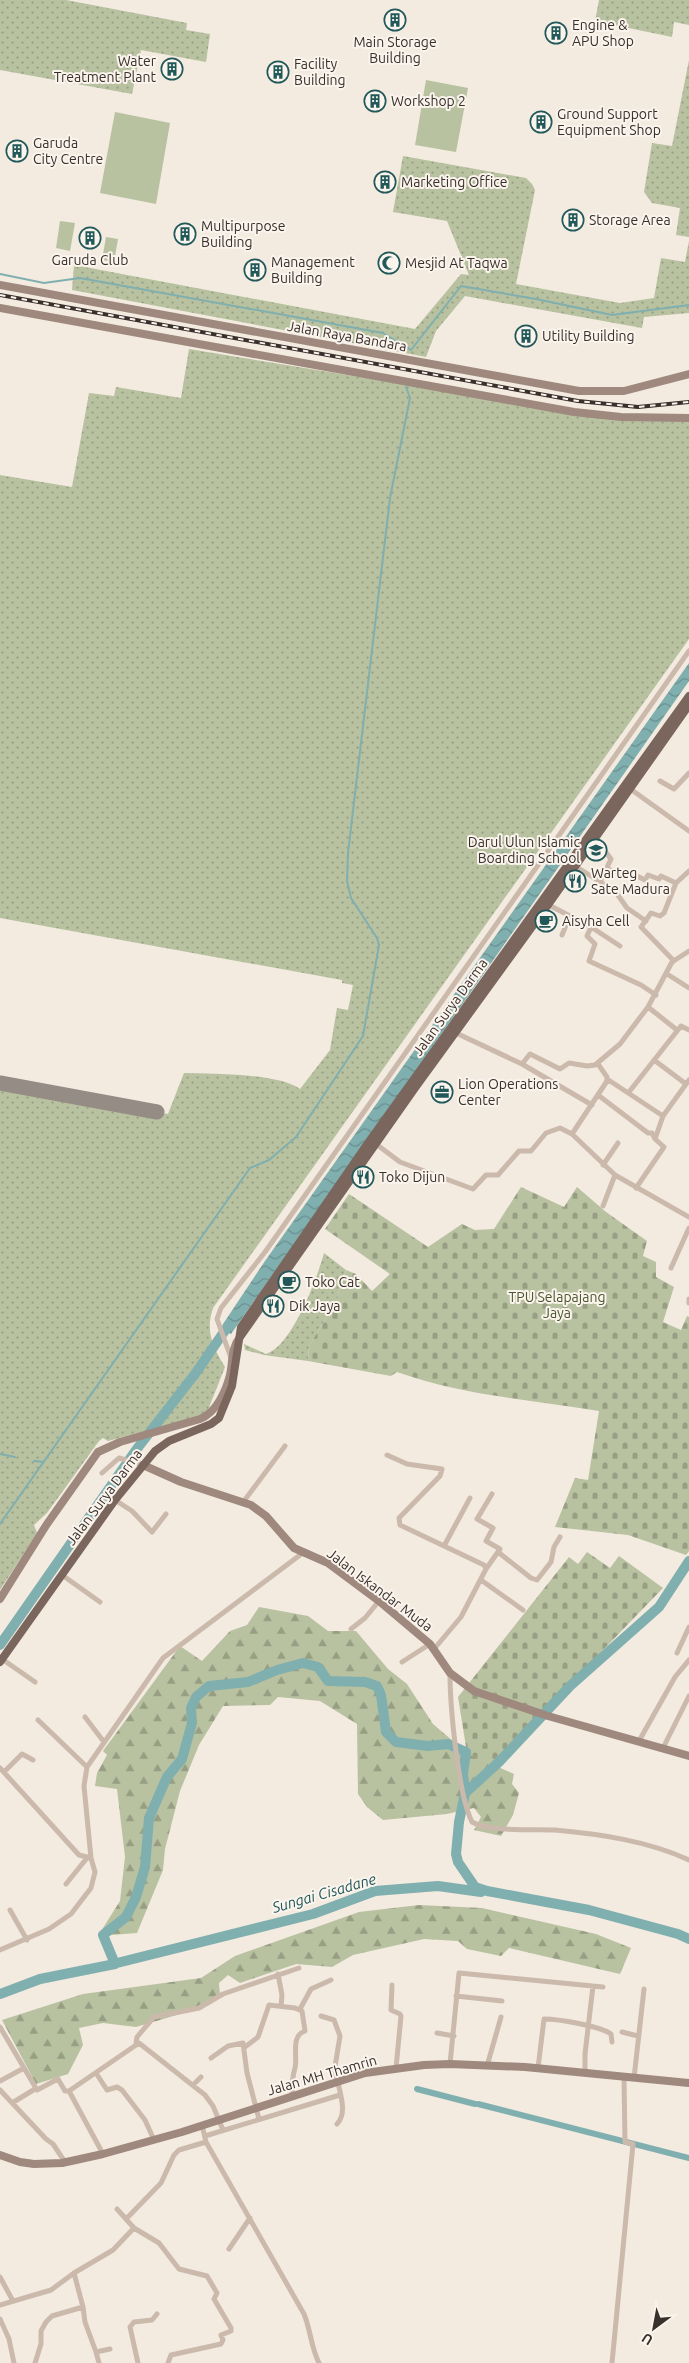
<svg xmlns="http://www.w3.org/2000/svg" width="689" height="2363" font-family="Ubuntu,sans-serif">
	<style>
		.grass { fill: url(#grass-dots) }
		.forest { fill: url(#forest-firs) }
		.cemetery { fill: url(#cemetery-stones) }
		.park { fill: #b8c2a0 }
		.water { fill: url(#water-waves) }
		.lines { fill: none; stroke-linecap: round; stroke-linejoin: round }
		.stream { stroke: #80afaf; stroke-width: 2 }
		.canal { stroke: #80afaf; stroke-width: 6 }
		.river { stroke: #80afaf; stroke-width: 10 }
		.taxiway { stroke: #968c86; stroke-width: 15 }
		.street { stroke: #cbb9ac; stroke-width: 5 }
		.secondary { stroke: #9f887d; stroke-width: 8 }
		.primary { stroke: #7b665d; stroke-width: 8 }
		.rail-casing { stroke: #392f2b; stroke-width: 4 }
		.rail { stroke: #faf4ed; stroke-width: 2; stroke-dasharray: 5.5; stroke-linecap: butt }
		.labels { text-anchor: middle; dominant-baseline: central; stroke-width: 4; stroke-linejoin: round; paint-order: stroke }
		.poi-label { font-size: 14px; fill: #392f2b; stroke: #faf4ed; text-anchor: start }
		.street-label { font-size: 14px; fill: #392f2b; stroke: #faf4ed }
		.park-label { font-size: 14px; fill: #4a572f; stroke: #faf4ed }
		.water-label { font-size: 15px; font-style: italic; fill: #21585a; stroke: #faf4ed }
	</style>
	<defs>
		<pattern id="grass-dots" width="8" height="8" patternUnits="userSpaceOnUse" patternTransform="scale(1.25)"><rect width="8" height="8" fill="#b8c2a0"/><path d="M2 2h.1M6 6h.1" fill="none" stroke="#979e83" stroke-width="1.8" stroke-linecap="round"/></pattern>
		<pattern id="forest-firs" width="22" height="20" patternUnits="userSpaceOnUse" patternTransform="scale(1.25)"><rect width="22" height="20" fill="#b8c2a0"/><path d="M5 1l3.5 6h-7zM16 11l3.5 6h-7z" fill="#979e83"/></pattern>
		<pattern id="cemetery-stones" width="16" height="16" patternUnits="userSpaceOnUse" patternTransform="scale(1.25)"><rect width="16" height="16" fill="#b8c2a0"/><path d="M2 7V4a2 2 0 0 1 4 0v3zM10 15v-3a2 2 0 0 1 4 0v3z" fill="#979e83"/></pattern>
		<pattern id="water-waves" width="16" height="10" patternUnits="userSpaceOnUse" patternTransform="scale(1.25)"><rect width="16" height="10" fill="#80afaf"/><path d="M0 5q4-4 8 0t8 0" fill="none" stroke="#6a8f8f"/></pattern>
	</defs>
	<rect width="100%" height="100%" fill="#f3eae0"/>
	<path class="grass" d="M0 0H66L187 23 186 30 210 34 206 62 141 50 132 94 0 70Z
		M599 0H689V25L674 22 672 37 595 21Z
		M689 60V237L676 235 680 208 652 203 644 192 652 143 672 146Z
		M403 156 526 178 532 184 535 190 516 284 620 303 654 298 661 258 685 262 689 241V313L644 317 642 328 465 296 436 331 426 357 72 290 74 265 415 329 461 274 469 275 447 221 393 212Z
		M189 349 610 418 689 420V639L213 1308C205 1331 213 1348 225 1367L206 1415 108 1441 103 1438 99 1441 47 1513 34 1525 37 1533 0 1590V1083L168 1114 184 1073C212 1074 279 1073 300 1089L330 1050 337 1008 348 1010 353 985 342 983V980L0 918V475L72 487 89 393 114 396 116 387 181 398Z
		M324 1253 346 1270 335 1303 309 1346 308 1361 264 1355 245 1350 244 1344 266 1354C292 1346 317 1279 324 1253Z"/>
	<path class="forest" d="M259 1607 308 1616 328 1631H356L388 1669 407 1684 433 1724 467 1753 514 1774 512 1784 519 1793 513 1815 501 1836 474 1830 481 1817 474 1808 447 1814 383 1820 367 1807 358 1794 357 1724 320 1701 278 1697 270 1705 223 1706 199 1745 180 1791 165 1849 163 1870 137 1933 98 1936 120 1901 125 1857 117 1789 95 1786 97 1773 107 1755 103 1751 180 1646 202 1661 230 1631 247 1625Z
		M419 1905 482 1908 596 1934 631 1948 620 1974 509 1948 501 1956 467 1949 458 1941 424 1939 353 1955 332 1967 296 1964 240 1983 228 1975 219 1983 220 1995 187 2012 136 2027 103 2023 79 2028 83 2045 68 2074 36 2084 2 2020 83 1994 201 1978 235 1956 359 1912Z"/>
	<path class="cemetery" d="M521 1187 564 1207 577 1187 606 1212 647 1241 643 1256 656 1262V1277L674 1287 663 1322 681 1330 687 1316 689 1317V1551L686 1555 628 1535 555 1527 575 1478 588 1480 599 1411C531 1400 461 1395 397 1372L391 1376 308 1361 309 1346 335 1303 346 1270 356 1274 372 1291 390 1274 325 1229 349 1194 428 1247 462 1224 475 1230 494 1229Z
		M587 1552 610 1568 619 1556 663 1588 492 1765 467 1753 458 1697 569 1557 578 1564Z"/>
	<path class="park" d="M426 80 468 88 456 152 415 145Z
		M115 112 170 123 156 204 100 193Z
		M60 221 75 223 70 251 56 248Z
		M106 237 118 239 114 262 102 260Z"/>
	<path class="water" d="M689 663V681L231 1334 225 1332 223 1324 265 1261Z"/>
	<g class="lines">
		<path class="stream" d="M0 274 44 283 80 278 383 333 411 350 461 286 536 299 612 315 689 305
			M0 1454 15 1457
			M34 1461 44 1462
			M0 1524 250 1168 269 1160 296 1137 363 1036 379 945 377 938 351 898 347 881 348 853 390 498 410 398 406 387"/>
		<path class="canal" d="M417 2089 475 2104
			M478 2104 689 2158"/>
		<path class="river" d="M0 1645 136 1450 195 1374 228 1326
			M465 1793 499 1762 570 1686 659 1607 689 1561
			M109 1965 313 1914 375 1891 438 1886 481 1892
			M0 1994 40 1979 115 1964 103 1935 126 1917 136 1897 145 1867 149 1818 167 1777 182 1759 192 1723 191 1708 196 1697 209 1686 248 1682 277 1670 303 1663 318 1667 328 1681 365 1682 377 1686 381 1695 386 1732 396 1742 428 1746 448 1744 466 1752 463 1774 465 1793 459 1822 456 1854 458 1862 475 1887 487 1891 589 1910 678 1934 689 1939"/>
		<path class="taxiway" d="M0 1083 157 1112"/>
		<path class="street" d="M660 781 674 789 689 773
			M629 788 689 831
			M591 843 605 851 611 859 601 880
			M575 866 615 891 627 908 646 921
			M607 869 630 876 633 874 645 880 648 875 659 879 661 876 676 883
			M547 904 591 927 620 946
			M591 927 587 936 595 944 589 961 641 985 656 995
			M562 935 570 916
			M674 961 641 927 651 913 660 916 664 913 676 883 689 871
			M667 974 689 988
			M648 1007 677 1030
			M456 1033 522 1064 592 1105
			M654 1060 686 1084
			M522 1064 530 1054 560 1069 569 1063 587 1066 595 1065 620 1044 648 1007 672 962 689 951
			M607 1079 663 1116
			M629 1092 681 1026 689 1030
			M598 1095 648 1133H652L655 1139 663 1116 689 1080
			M572 1134 607 1081V1077L598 1064
			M376 1144 400 1162 473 1189 486 1175H498L519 1151H531L546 1133 560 1128 572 1134 615 1175 689 1217
			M603 1165 618 1143
			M636 1188 664 1147 655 1139
			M603 1206 615 1175
			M671 1268 689 1228
			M689 1299V1303
			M231 1358 217 1319 221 1308 265 1252 689 651
			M387 1455 407 1464 442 1469 440 1476 399 1518 400 1525 484 1565 486 1569 461 1617 434 1649
			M102 1473 119 1458 143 1465
			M115 1500 132 1511 152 1532 166 1514
			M244 1501 285 1446
			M444 1546 470 1498
			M498 1552 531 1578 537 1580 551 1562 554 1547 560 1537
			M486 1569 500 1549 486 1541 493 1528 477 1519 492 1494
			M62 1575 100 1602
			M481 1580 523 1610
			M351 1629 365 1618 379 1601
			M677 1653 689 1627
			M2 1659 35 1682
			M402 1662 430 1644
			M450 1673C450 1706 458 1794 472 1822 489 1832 534 1829 555 1830 600 1834 648 1841 689 1860
			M85 1717 104 1742
			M38 1720 87 1767
			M639 1741 675 1677 689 1660
			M663 1748 689 1696
			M0 1768 79 1855 91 1858
			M4 1772 22 1754 33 1760
			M66 1884 87 1858
			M10 1910 27 1940
			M0 1950 49 1929 71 1914 91 1888 95 1872 91 1858 84 1786 87 1767 163 1658 304 1552
			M278 1974 282 1995 281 2006
			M392 1985 391 2010 400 2014 401 2016 396 2068
			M456 1996 502 2001
			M300 2009 311 1989 331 1980
			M321 2016 334 2020 340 2036 332 2085
			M0 2027 37 2090 58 2079 65 2091H69L103 2154
			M622 2032 638 2036
			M437 2033 454 2036
			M136 2043 137 2037 154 2017 199 2008 223 1994 299 1968
			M245 2047 258 2037 269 2005 295 2008 302 2011 305 2031C290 2036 298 2056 295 2068 292 2077 292 2086 292 2096
			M211 2058 228 2046 243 2043 247 2073 259 2119
			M450 2064 459 1973 603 1987
			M487 2066 501 2017
			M538 2068 544 2019C558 2019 600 2026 611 2034L612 2042
			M585 2072V2054L593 1986
			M96 2073 107 2090 117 2087 122 2090 145 2120 154 2140
			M634 2078 644 1989
			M0 2081 24 2068
			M193 2085 201 2077
			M0 2090 46 2139 53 2144 65 2162
			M69 2091 139 2043 205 2095 213 2106 223 2130
			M12 2103 35 2089
			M337 2124C347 2114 341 2096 338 2083
			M202 2125 206 2142 304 2314C311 2331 311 2348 319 2363
			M205 2136 340 2095
			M117 2209 126 2219
			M134 2228 159 2243 179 2269 207 2276 217 2293 214 2299 231 2328V2331L221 2335 223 2340 221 2344 171 2355 168 2363
			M229 2249 250 2218
			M0 2277 13 2301
			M0 2305 51 2290 74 2273
			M83 2307 85 2322 96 2352 110 2349
			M0 2319 9 2339 14 2363
			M96 2352 99 2363
			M35 2363 41 2344V2331L46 2322 52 2316 83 2307 74 2273 113 2250 134 2228 126 2219 161 2183 174 2155 179 2150 206 2142
			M138 2363 130 2327 134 2322 152 2320 157 2314
			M612 2363 633 2144 625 2142 624 2077"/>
		<path class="secondary" d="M0 285 579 391H624L689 374
			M0 308 574 412 621 417 689 418
			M143 1465 181 1482 251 1505 266 1516 294 1548 328 1563 379 1601 430 1644 450 1673 474 1691 548 1716 689 1756
			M0 1599 47 1524 98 1452 120 1442 200 1419C216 1413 226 1391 230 1375 233 1362 231 1348 240 1337
			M0 2155 20 2162 34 2164 62 2163 103 2154 182 2132 365 2073 424 2065 450 2064 525 2067 689 2083"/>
		<path class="primary" d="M240 1337 415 1088 548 905 689 705
			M0 1662 115 1500 155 1451 169 1441 211 1424 219 1418 232 1386 241 1327 368 1143 689 696"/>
		<g class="rail-casing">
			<path id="rail" d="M0 295 578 401 638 407 689 402"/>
		</g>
		<use href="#rail" class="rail"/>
	</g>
	<defs>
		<g id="building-ring" transform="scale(1.125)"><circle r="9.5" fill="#faf4ed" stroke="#21585a" stroke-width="1.5"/><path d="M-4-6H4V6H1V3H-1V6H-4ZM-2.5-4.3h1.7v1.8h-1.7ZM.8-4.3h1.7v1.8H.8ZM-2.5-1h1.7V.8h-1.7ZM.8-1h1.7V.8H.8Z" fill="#21585a"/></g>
		<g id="mosque-ring" transform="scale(1.125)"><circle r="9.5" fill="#faf4ed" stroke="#21585a" stroke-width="1.5"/><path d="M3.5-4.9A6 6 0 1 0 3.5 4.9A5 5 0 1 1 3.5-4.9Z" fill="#21585a"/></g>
		<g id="school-ring" transform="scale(1.125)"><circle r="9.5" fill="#faf4ed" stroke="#21585a" stroke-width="1.5"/><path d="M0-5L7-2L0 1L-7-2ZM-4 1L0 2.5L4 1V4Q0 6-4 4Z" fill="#21585a"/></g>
		<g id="restaurant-ring" transform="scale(1.125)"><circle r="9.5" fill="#faf4ed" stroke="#21585a" stroke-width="1.5"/><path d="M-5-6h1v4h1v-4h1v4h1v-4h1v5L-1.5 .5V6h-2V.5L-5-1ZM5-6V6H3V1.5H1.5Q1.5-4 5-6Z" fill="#21585a"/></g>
		<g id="cafe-ring" transform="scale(1.125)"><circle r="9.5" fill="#faf4ed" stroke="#21585a" stroke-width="1.5"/><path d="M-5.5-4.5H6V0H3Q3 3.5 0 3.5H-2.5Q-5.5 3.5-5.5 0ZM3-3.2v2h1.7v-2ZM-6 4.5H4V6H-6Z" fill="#21585a"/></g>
		<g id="office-ring" transform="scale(1.125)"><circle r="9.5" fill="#faf4ed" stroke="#21585a" stroke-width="1.5"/><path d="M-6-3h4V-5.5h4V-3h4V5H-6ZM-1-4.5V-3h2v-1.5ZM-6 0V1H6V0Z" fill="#21585a"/></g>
	</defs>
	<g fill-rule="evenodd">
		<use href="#building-ring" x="395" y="20"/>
		<use href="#building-ring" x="556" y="33"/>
		<use href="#building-ring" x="172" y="69"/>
		<use href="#building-ring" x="278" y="72"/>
		<use href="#building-ring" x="375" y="101"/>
		<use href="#building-ring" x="541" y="122"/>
		<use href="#building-ring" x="17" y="151"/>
		<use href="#building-ring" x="385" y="182"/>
		<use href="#building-ring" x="573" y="220"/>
		<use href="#building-ring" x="185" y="234"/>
		<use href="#building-ring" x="90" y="238"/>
		<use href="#mosque-ring" x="389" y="263"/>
		<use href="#building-ring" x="255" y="270"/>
		<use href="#building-ring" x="526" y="336"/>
		<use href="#school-ring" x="596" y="850"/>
		<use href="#restaurant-ring" x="575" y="881"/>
		<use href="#cafe-ring" x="546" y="921"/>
		<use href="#office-ring" x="442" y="1092"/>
		<use href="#restaurant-ring" x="363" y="1177"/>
		<use href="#cafe-ring" x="289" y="1282"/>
		<use href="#restaurant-ring" x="273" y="1306"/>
	</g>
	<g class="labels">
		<g class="poi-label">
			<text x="572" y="25">Engine &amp;<tspan x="572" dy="16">APU Shop</tspan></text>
			<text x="395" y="42" text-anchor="middle">Main Storage<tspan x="395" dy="16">Building</tspan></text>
			<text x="156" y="61" text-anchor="end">Water<tspan x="156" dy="16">Treatment Plant</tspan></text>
			<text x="294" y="64">Facility<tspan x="294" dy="16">Building</tspan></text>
			<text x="391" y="101">Workshop 2</text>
			<text x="557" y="114">Ground Support<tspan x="557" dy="16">Equipment Shop</tspan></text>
			<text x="33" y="143">Garuda<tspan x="33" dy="16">City Centre</tspan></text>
			<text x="401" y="182">Marketing Office</text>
			<text x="589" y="220">Storage Area</text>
			<text x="201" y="226">Multipurpose<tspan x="201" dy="16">Building</tspan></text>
			<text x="90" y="260" text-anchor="middle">Garuda Club</text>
			<text x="271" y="262">Management<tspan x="271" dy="16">Building</tspan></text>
			<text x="405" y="263">Mesjid At Taqwa</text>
			<text x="542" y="336">Utility Building</text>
			<text x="580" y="842" text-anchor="end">Darul Ulun Islamic<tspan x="580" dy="16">Boarding School</tspan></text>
			<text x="591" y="873">Warteg<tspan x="591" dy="16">Sate Madura</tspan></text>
			<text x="562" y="921">Aisyha Cell</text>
			<text x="458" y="1084">Lion Operations<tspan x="458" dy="16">Center</tspan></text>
			<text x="379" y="1177">Toko Dijun</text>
			<text x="305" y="1282">Toko Cat</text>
			<text x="289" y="1306">Dik Jaya</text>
		</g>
		<g class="street-label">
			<text transform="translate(347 336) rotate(10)">Jalan Raya Bandara</text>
			<text transform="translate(450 1007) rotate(-54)">Jalan Surya Darma</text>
			<text transform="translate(104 1497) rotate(-53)">Jalan Surya Darma</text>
			<text transform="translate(380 1590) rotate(37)">Jalan Iskandar Muda</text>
			<text transform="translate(322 2075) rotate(-16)">Jalan MH Thamrin</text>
		</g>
		<g class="park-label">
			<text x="557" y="1297">TPU Selapajang<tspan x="557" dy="16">Jaya</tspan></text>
		</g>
		<g class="water-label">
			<text transform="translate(324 1893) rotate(-16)">Sungai Cisadane</text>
		</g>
	</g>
	<g transform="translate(654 2328) rotate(212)" stroke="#faf4ed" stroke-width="4" paint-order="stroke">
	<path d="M0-4L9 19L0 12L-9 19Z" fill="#392f2b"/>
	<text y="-8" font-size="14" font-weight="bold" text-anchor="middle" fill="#392f2b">U</text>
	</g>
</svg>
